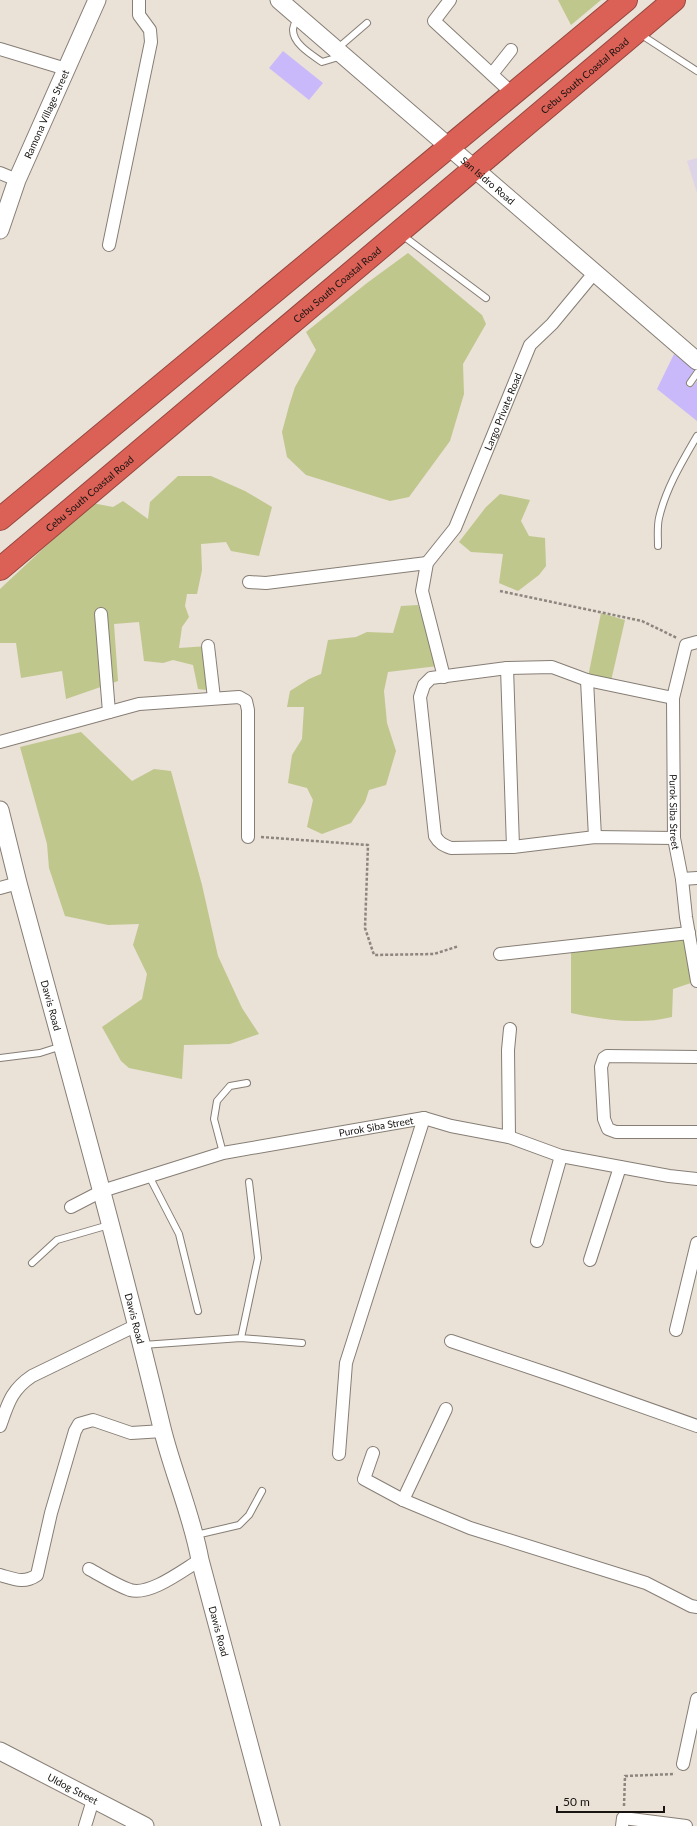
<svg xmlns="http://www.w3.org/2000/svg" width="697" height="1826" font-family="Lato,sans-serif">
	<style>
		.medical { fill: #ded4e8 }
		.green { fill: #bfc78d }
		.building { fill: #c9b9fb }
		.lines { fill: none; stroke-linecap: round; stroke-linejoin: round }
		.lane-casing { stroke: #867e75; stroke-width: 8 }
		.street-casing { stroke: #867e75; stroke-width: 14 }
		.secondary-casing { stroke: #867e75; stroke-width: 19 }
		.highway-casing { stroke: #96463e; stroke-width: 24 }
		.path { stroke: #8c867f; stroke-width: 2.5; stroke-dasharray: 3 2; stroke-linecap: butt }
		.lane { stroke: #fff; stroke-width: 6 }
		.street { stroke: #fff; stroke-width: 12 }
		.secondary { stroke: #fff; stroke-width: 17 }
		.highway { stroke: #db6157; stroke-width: 22 }
		.labels { text-anchor: middle; dominant-baseline: central; stroke-width: 3; stroke-linejoin: round; paint-order: stroke }
		.street-label { font-size: 10px; fill: #171411; stroke: #eae1d7 }
	</style>
	<rect width="100%" height="100%" fill="#eae1d7"/>
	<path class="medical" d="M697 158V193L687 161Z"/>
	<path class="green" d="M558 0H601L571 25Z
		M408 253 482 315 486 324 463 364 464 394 450 441 409 497 390 501 306 475 287 457 282 432 289 406 295 387 316 350 306 332 367 283Z
		M178 476H211L245 491 272 507 259 556 231 551 226 542 201 544 202 570 197 594H187L185 606 189 617 182 627 179 648 208 646 206 690 198 689 193 665 173 660 163 663 144 661 139 622 114 624 118 681 66 699 62 671 21 678 16 643H0V589L92 503 113 507 123 501 148 519 150 502Z
		M500 494 530 500 521 521 529 536 545 538 546 566 539 575 518 591 499 583 503 554 471 552 459 542 486 507Z
		M418 605 438 666 388 672 384 691 387 723 396 751 386 785 369 790 365 802 351 823 322 834 307 827 313 800 307 788 288 783 292 755 302 739 304 707H287L290 691 309 679 321 674 328 640 356 637 367 632 393 633 401 606Z
		M601 613 625 620 611 681 588 677Z
		M81 732 132 781 154 769 171 771 202 885 218 956 242 1008 259 1034 230 1044 184 1045 182 1079 129 1068 121 1061 102 1027 142 999 147 974 133 945 139 924 108 925 65 916 49 868 47 844 20 747Z
		M687 936 697 981 673 989 672 1017C640 1025 604 1020 571 1013V950Z"/>
	<path class="building" d="M283 51 323 83 309 100 269 68Z
		M674 354 694 370 686 383 688 387H692L697 381V421L657 389Z"/>
	<g class="lines">
		<g class="lane-casing">
			<path id="lane" d="M297 17C296 21 293 26 293 30 293 44 312 55 322 62L342 56
				M640 34 697 71
				M338 48 367 23
				M402 235 486 298
				M690 383 697 373
				M658 546C658 537 657 527 659 518 666 488 682 462 697 436
				M0 1058 40 1053 62 1046
				M223 1153 214 1119 217 1101 230 1086 247 1083
				M149 1176 179 1234 198 1311
				M32 1263 57 1240 109 1225
				M241 1338 258 1258 249 1182
				M143 1345 241 1338 302 1343
				M196 1535 239 1525 249 1515 262 1491"/>
		</g>
		<g class="street-casing">
			<g id="street">
				<path d="M450 0 434 21 513 94"/>
				<path d="M0 49 66 69"/>
				<path d="M492 74 511 50"/>
				<path d="M0 173 17 180"/>
				<path d="M109 245 151 42 150 30 139 15V0"/>
				<path d="M249 582 266 583 427 563"/>
				<path d="M101 614 109 712"/>
				<path id="s1" d="M697 642 686 645 673 698 674 838 682 879 686 917 697 981"/>
				<path d="M208 646 214 698"/>
				<path d="M507 668 513 847"/>
				<path id="s2" d="M444 677 422 591 427 563 455 528 530 345 552 324 595 272"/>
				<path d="M587 680 595 837"/>
				<path d="M673 698 587 680 552 667 507 668 431 678 424 685 420 697 435 836C439 843 443 845 451 848L513 847 595 837 674 838"/>
				<path d="M0 742 139 704 239 697 246 701 248 710V837"/>
				<path d="M682 879 697 878"/>
				<path d="M0 888 18 883"/>
				<path d="M500 954 689 933"/>
				<path d="M697 1057 607 1056 604 1058 601 1067 604 1119 608 1129 616 1132H697"/>
				<path d="M509 1137 508 1050 510 1029"/>
				<path id="s3" d="M71 1207 102 1191 223 1153 424 1118 451 1126 509 1137 561 1156 669 1176 697 1179"/>
				<path d="M537 1241 561 1156"/>
				<path d="M590 1260 620 1167"/>
				<path d="M676 1330 697 1243"/>
				<path d="M451 1341 564 1379 697 1426"/>
				<path d="M0 1426C8 1404 11 1390 32 1376L137 1325"/>
				<path d="M373 1453 364 1479 403 1500 470 1528 646 1583 691 1606 697 1607"/>
				<path d="M339 1454 346 1363 424 1118"/>
				<path d="M403 1500 446 1409"/>
				<path d="M89 1569C102 1576 116 1585 130 1590 150 1596 183 1570 200 1560"/>
				<path d="M0 1575C14 1579 24 1584 37 1575L51 1513 75 1431 79 1424 93 1420 131 1433 163 1431"/>
				<path d="M683 1764 697 1699"/>
				<path d="M85 1826 93 1800"/>
				<path d="M622 1826 623 1818 686 1826"/>
			</g>
		</g>
		<g class="secondary-casing">
			<g id="secondary">
				<path id="s4" d="M279 0 697 361"/>
				<path id="s5" d="M0 230 17 180 97 0"/>
				<path id="s6" d="M0 810 18 883C67 1064 118 1245 162 1428 173 1473 192 1515 200 1560L271 1826"/>
				<path id="s7" d="M0 1751 145 1826"/>
			</g>
		</g>
		<g class="highway-casing">
			<g id="highway">
				<path d="M0 519 626 0"/>
				<path id="s8" d="M0 569 674 0"/>
			</g>
		</g>
		<path class="path" d="M500 591 642 621 677 638
			M261 837 368 845 365 928 374 955 434 954 459 946
			M624 1806 625 1776 675 1774"/>
		<use href="#lane" class="lane"/>
		<use href="#street" class="street"/>
		<use href="#secondary" class="secondary"/>
		<use href="#highway" class="highway"/>
	</g>
	<g class="labels">
		<g class="street-label">
			<text stroke="none"><textPath href="#s8" startOffset="765">Cebu South Coastal Road</textPath></text>
			<text stroke="none"><textPath href="#s5" startOffset="125">Ramona Village Street</textPath></text>
			<text stroke="none"><textPath href="#s4" startOffset="276">San Isidro Road</textPath></text>
			<text stroke="none"><textPath href="#s8" startOffset="441">Cebu South Coastal Road</textPath></text>
			<text stroke="none"><textPath href="#s2" startOffset="288">Largo Private Road</textPath></text>
			<text stroke="none"><textPath href="#s8" startOffset="117">Cebu South Coastal Road</textPath></text>
			<text stroke="none"><textPath href="#s1" startOffset="180">Purok Siba Street</textPath></text>
			<text stroke="none"><textPath href="#s6" startOffset="202">Dawis Road</textPath></text>
			<text stroke="none"><textPath href="#s3" startOffset="317">Purok Siba Street</textPath></text>
			<text stroke="none"><textPath href="#s6" startOffset="526">Dawis Road</textPath></text>
			<text stroke="none"><textPath href="#s6" startOffset="850">Dawis Road</textPath></text>
			<text stroke="none"><textPath href="#s7" startOffset="82">Uldog Street</textPath></text>
		</g>
	</g>
	<path d="M557 1806v6h107v-6" fill="none" stroke="#171411" stroke-width="2"/>
	<text x="563" y="1806" font-size="12" fill="#171411" stroke="#eae1d7" stroke-width="3" paint-order="stroke">50 m</text>
</svg>
